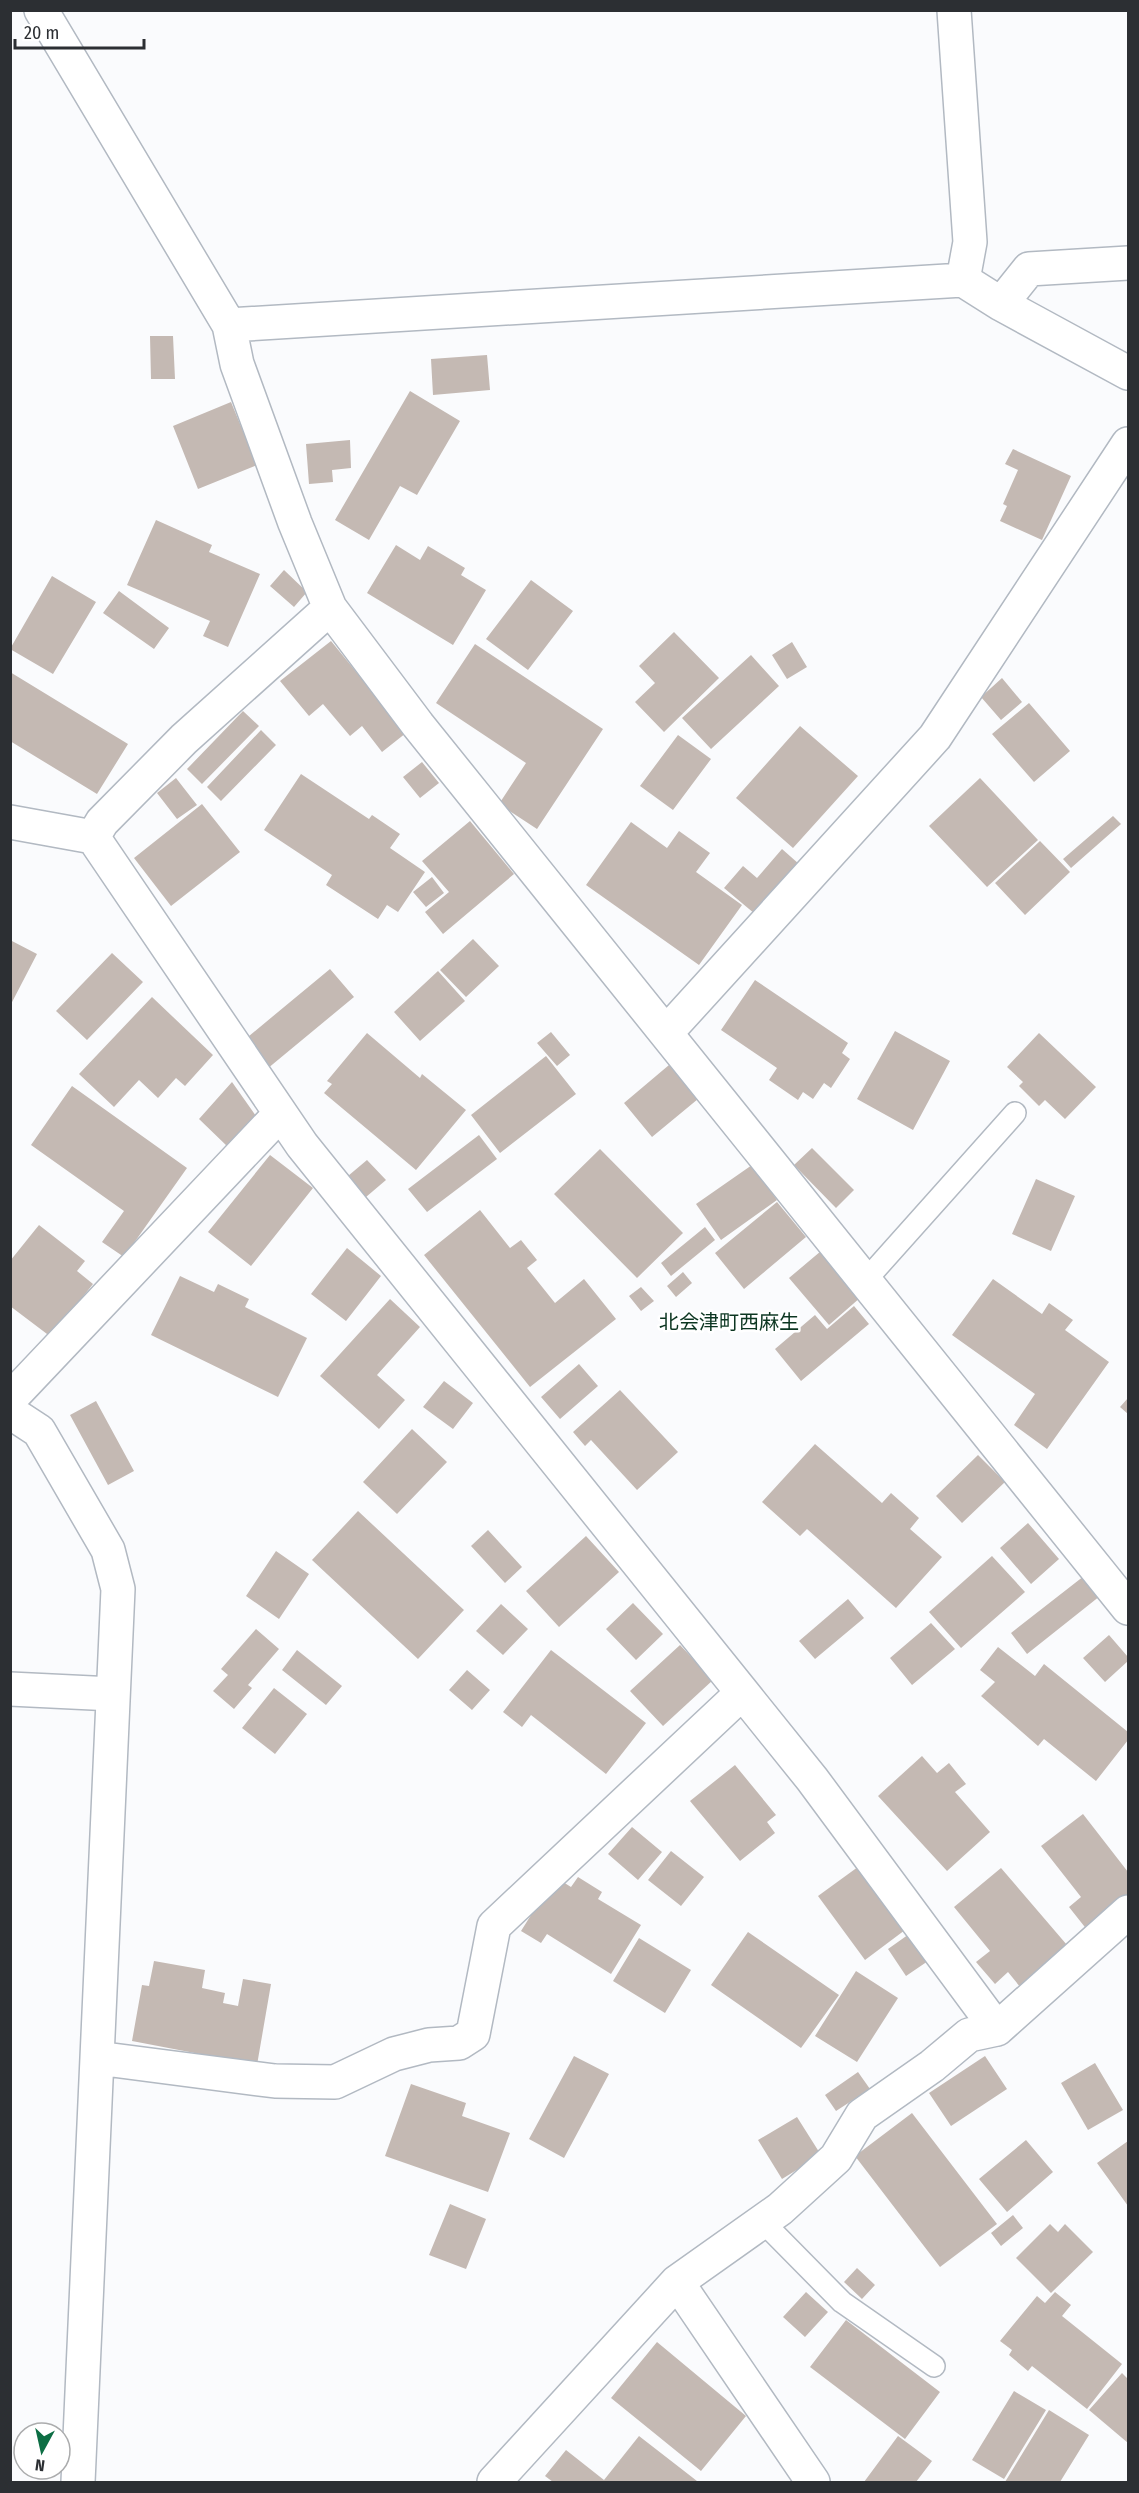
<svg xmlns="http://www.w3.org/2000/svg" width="1139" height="2493" font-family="'Fira Sans Condensed','Noto Sans JP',sans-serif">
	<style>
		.building { fill: #c4b9b3 }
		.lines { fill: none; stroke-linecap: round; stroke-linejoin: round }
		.service-casing { stroke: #b2b9c2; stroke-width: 24 }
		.minor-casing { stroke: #b2b9c2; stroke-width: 36 }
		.service { stroke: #fff; stroke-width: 21 }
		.minor { stroke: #fff; stroke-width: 33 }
		.labels { text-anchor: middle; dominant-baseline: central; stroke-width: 5; stroke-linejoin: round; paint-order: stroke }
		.quarter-label { font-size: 20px; fill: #0c3621; stroke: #fff }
	</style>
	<rect width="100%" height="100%" fill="#fafbfd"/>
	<path class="building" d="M150 336H173L175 379H151Z
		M487 355 490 390 433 395 431 359Z
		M410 391 460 421 417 495 400 486 369 540 335 520Z
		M231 402 257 465 198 489 173 426Z
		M350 440 351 468 332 470 333 482 309 484 306 444Z
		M1013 449 1071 476 1042 540 1000 521 1007 506 1003 504 1018 470 1005 464Z
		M156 520 212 545 209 552 260 574 228 647 203 636 210 621 127 585Z
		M396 545 420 560 428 546 465 568 461 575 486 590 453 645 367 593Z
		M284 570 307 592 294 607 270 586Z
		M52 576 96 602 53 674 10 649Z
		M531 580 573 611 528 670 486 639Z
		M119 591 169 628 154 649 103 613Z
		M674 632 719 678 664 732 635 702 655 683 639 666Z
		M331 641 406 733 382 752 362 726 350 736 323 704 309 716 280 681Z
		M792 642 807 667 787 679 772 655Z
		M475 644 603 729 537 829 499 804 526 763 436 703Z
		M751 655 779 686 711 749 682 718Z
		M10 672 128 744 97 794 10 741Z
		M1002 678 1022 702 1001 720 981 697Z
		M1029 703 1070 751 1034 782 992 734Z
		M243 711 259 726 202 784 187 769Z
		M800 726 858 776 793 848 736 798Z
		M261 730 276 745 221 801 207 787Z
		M678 735 711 759 673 810 640 786Z
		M422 762 439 783 420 798 403 777Z
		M301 774 369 819 372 815 400 834 390 848 425 872 398 912 387 905 378 919 326 885 332 875 264 830Z
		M176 778 197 805 177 819 157 793Z
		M980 778 1038 840 987 887 929 826Z
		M202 804 240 852 171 906 134 858Z
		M1113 816 1121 824 1071 868 1063 859Z
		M470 821 514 874 443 934 425 912 449 892 422 861Z
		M631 822 667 848 679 831 710 853 696 872 742 905 699 965 586 885Z
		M1040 841 1070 872 1025 915 995 883Z
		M782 849 799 864 755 914 724 888 743 866 757 878Z
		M432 877 444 893 426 907 413 892Z
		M473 939 499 966 466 997 440 970Z
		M10 940 37 954 10 1006Z
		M112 953 143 982 87 1040 56 1011Z
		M330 969 354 997 267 1069 243 1041Z
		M438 971 465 1001 420 1041 394 1012Z
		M755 980 848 1043 842 1053 850 1059 831 1088 824 1083 813 1099 803 1092 798 1100 769 1080 777 1068 721 1030Z
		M152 997 213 1055 185 1086 176 1078 158 1098 139 1080 114 1107 79 1074Z
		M895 1031 950 1061 913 1130 857 1099Z
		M551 1032 570 1055 557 1066 537 1043Z
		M367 1033 420 1078 422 1074 466 1110 416 1170 324 1093 332 1084 327 1081Z
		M1039 1033 1096 1087 1065 1119 1045 1100 1039 1106 1019 1086 1023 1082 1007 1067Z
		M546 1056 576 1094 500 1153 471 1115Z
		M669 1065 698 1099 652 1137 624 1103Z
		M232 1082 256 1116 228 1147 199 1119Z
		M72 1086 187 1168 124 1257 102 1242 124 1211 31 1145Z
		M479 1135 497 1159 427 1212 408 1189Z
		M812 1148 854 1190 836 1208 794 1165Z
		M600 1149 683 1233 637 1278 554 1194Z
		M270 1155 313 1188 251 1266 208 1232Z
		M367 1160 386 1180 366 1197 348 1176Z
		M752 1165 777 1200 721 1240 696 1204Z
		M1036 1179 1075 1196 1051 1251 1012 1234Z
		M777 1202 806 1237 744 1289 715 1253Z
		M480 1210 510 1248 521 1240 537 1260 527 1268 555 1303 584 1279 616 1319 530 1387 424 1255Z
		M39 1225 85 1261 77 1271 93 1284 51 1337 10 1306V1261Z
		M705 1227 715 1240 671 1276 661 1263Z
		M347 1248 381 1276 346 1321 311 1294Z
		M821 1251 861 1297 829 1325 789 1278Z
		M683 1272 692 1283 676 1297 667 1286Z
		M180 1276 214 1292 218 1284 249 1299 245 1307 307 1338 278 1397 151 1335Z
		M993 1279 1042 1314 1049 1303 1073 1320 1065 1330 1109 1362 1047 1449 1014 1425 1035 1394 952 1335Z
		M641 1287 654 1301 641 1311 629 1296Z
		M390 1299 420 1327 377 1375 405 1400 379 1429 320 1376Z
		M854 1306 869 1324 801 1381 775 1349 815 1315 827 1329Z
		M579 1364 598 1386 560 1419 541 1397Z
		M444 1381 473 1403 453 1429 423 1407Z
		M620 1390 678 1452 637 1490 591 1440 585 1446 573 1432Z
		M1128 1398V1414L1120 1407Z
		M96 1401 134 1471 108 1485 70 1415Z
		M412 1429 447 1462 397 1514 363 1482Z
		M815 1444 882 1503 891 1493 919 1518 910 1529 942 1557 896 1608 807 1529 800 1536 762 1502Z
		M978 1455 1005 1482 962 1523 936 1496Z
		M358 1511 464 1610 418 1659 312 1560Z
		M1028 1523 1059 1559 1031 1584 1000 1548Z
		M488 1530 522 1567 505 1583 471 1546Z
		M586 1536 619 1572 559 1627 526 1591Z
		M276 1551 309 1574 279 1619 246 1596Z
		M992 1556 1025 1592 961 1648 929 1612Z
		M1084 1576 1100 1596 1027 1654 1011 1633Z
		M848 1599 864 1618 815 1659 799 1641Z
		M633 1603 663 1634 636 1660 606 1629Z
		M501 1604 528 1629 503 1655 476 1631Z
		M931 1623 955 1649 912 1685 890 1658Z
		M256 1629 279 1649 248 1685 252 1688 234 1709 213 1691 228 1675 221 1669Z
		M1109 1635 1128 1657V1661L1105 1682 1083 1658Z
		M680 1645 713 1680 663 1726 630 1691Z
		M998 1647 1035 1676 1044 1664 1128 1732V1740L1096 1781 1044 1739 1038 1746 981 1696 995 1682 980 1670Z
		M297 1650 342 1686 326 1705 282 1670Z
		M551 1650 646 1723 606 1774 531 1715 522 1727 503 1712Z
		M467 1670 490 1690 472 1710 449 1690Z
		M274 1688 307 1714 275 1754 242 1728Z
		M922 1756 937 1773 949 1763 966 1784 955 1792 990 1832 947 1871 878 1796Z
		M735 1765 776 1815 767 1822 775 1833 740 1861 690 1801Z
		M1083 1814 1128 1872V1899L1088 1931 1069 1907 1081 1897 1041 1846Z
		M632 1827 662 1852 638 1880 608 1854Z
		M671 1851 704 1877 681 1906 648 1880Z
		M862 1864 909 1927 865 1960 818 1896Z
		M1001 1868 1073 1952 1025 1993 1008 1972 995 1984 976 1962 990 1951 954 1907Z
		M555 1877 571 1887 578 1877 602 1892 598 1899 641 1925 611 1974 547 1934 541 1943 521 1931Z
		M748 1932 839 1995 801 2048 711 1985Z
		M912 1932 931 1959 906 1976 888 1949Z
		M639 1938 691 1970 665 2013 613 1981Z
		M154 1961 205 1970 202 1988 225 1993 223 2003 238 2006 243 1979 271 1984 257 2065 132 2041 142 1985 149 1986Z
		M856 1971 898 1998 857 2062 815 2036Z
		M574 2056 609 2074 564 2158 529 2139Z
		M985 2056 1007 2089 951 2126 929 2093Z
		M1095 2063 1123 2110 1088 2130 1061 2083Z
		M858 2072 870 2089 836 2111 825 2095Z
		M411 2084 466 2103 462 2116 510 2133 488 2192 385 2156Z
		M912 2113 997 2224 940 2267 855 2156Z
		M797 2117 821 2155 782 2179 758 2140Z
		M1026 2140 1053 2172 1007 2212 979 2179Z
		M1128 2141V2206L1097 2163Z
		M450 2204 486 2219 466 2269 429 2255Z
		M1013 2215 1023 2228 1001 2246 991 2233Z
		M1050 2224 1058 2232 1065 2224 1093 2252 1051 2293 1016 2258Z
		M857 2268 875 2285 862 2299 844 2282Z
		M806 2292 828 2312 805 2337 783 2317Z
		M1055 2292 1071 2305 1062 2316 1122 2364 1087 2409 1032 2366 1028 2371 1009 2355 1012 2350 1000 2341 1037 2296 1045 2303Z
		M846 2320 940 2392 905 2439 810 2367Z
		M657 2342 746 2416 701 2471 611 2398Z
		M1122 2373 1128 2379V2443L1089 2410Z
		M1014 2391 1046 2410 1004 2479 972 2460Z
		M1049 2410 1089 2435 1060 2482H1005Z
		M639 2436 697 2481 696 2482H553L545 2476 566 2450 604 2480Z
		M898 2436 932 2461 916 2482H864Z"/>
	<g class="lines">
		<g class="service-casing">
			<path id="service" d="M865 1281 1015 1113
				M763 2222 842 2302 934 2366"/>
		</g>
		<g class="minor-casing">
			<path id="minor" d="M41 10 229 325 237 364 295 523 330 608 418 725 1128 1608
				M954 10 970 242 963 280
				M1001 304 1029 269 1128 263
				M229 325 963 280 1001 304 1128 373
				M330 608 184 739 102 822 93 837 302 1145 812 1779 997 2029 1128 1912
				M10 822 93 837
				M666 1033 935 737 1128 444
				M10 1399 280 1114
				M10 1412 39 1431 108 1550 118 1589 78 2482
				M10 1689 113 1694
				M97 2058 275 2081 335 2082 394 2054 429 2045 459 2043 473 2034 494 1926 742 1693
				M677 2282 813 2482
				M494 2482 677 2282 780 2209 836 2158 862 2115 932 2066 969 2035 997 2029"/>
		</g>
		<use href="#service" class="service"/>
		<use href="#minor" class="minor"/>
	</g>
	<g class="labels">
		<g class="quarter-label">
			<text x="729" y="1322">北会津町西麻生</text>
		</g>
	</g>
	<rect width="1139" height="2493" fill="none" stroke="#2c2f33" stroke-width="24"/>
	<g transform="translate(42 2451) rotate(188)"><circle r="28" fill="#ffffff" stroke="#abacad" stroke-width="1.5"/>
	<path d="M0-4.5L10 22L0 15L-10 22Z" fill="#0d6e44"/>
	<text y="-9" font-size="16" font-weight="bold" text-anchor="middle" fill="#2c2f33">N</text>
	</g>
	<path d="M15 39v9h129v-9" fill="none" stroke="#2c2f33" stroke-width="3"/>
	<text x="24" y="39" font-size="18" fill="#2c2f33" stroke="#ffffff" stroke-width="4.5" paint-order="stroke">20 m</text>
</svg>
